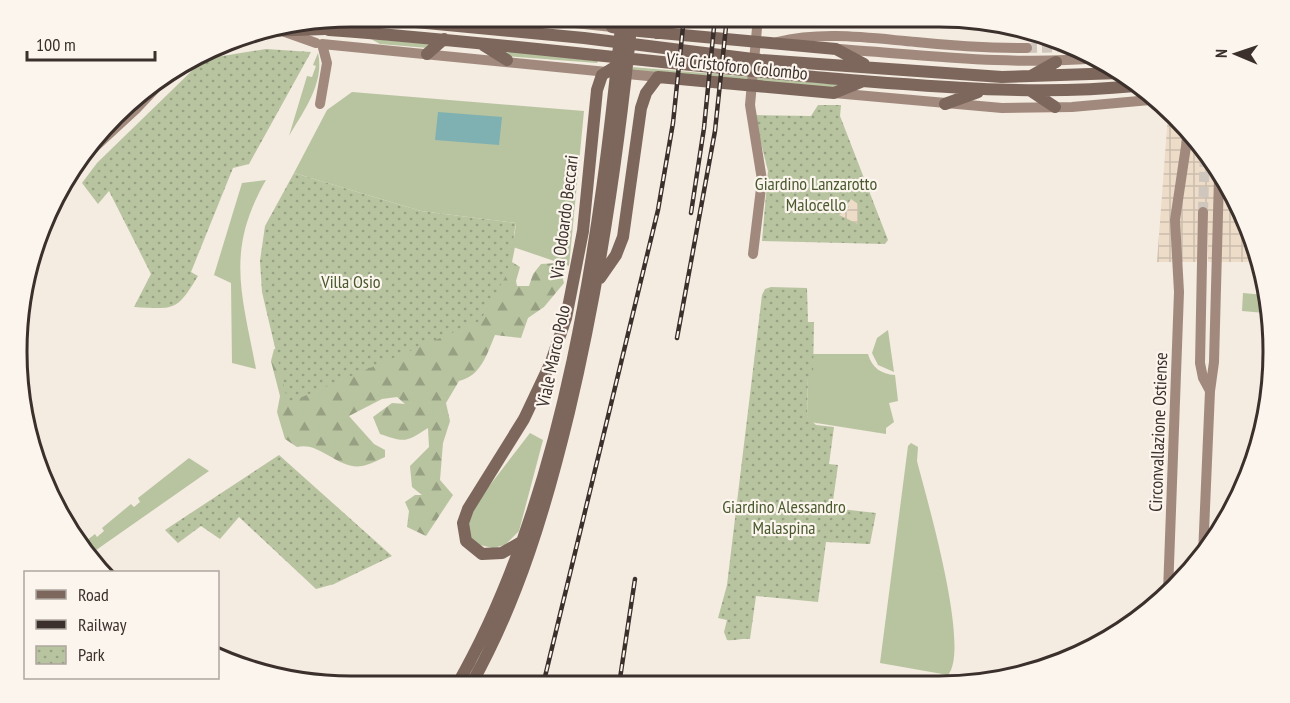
<svg xmlns="http://www.w3.org/2000/svg" width="1290" height="703" font-family="'PT Sans Narrow',sans-serif">
	<style>
		.grass { fill: #b8c4a0 }
		.forest { fill: url(#forest-firs) }
		.park { fill: url(#park-dots) }
		.plaza { fill: url(#plaza-grid) }
		.water { fill: #7fb0b2 }
		.lines { fill: none; stroke-linecap: round; stroke-linejoin: round }
		.secondary-tunnel { stroke: #cfc6bd; stroke-width: 10; stroke-dasharray: 10 5; stroke-linecap: butt }
		.secondary { stroke: #a18a7d; stroke-width: 10 }
		.primary { stroke: #7d675c; stroke-width: 12 }
		.rail-casing { stroke: #3b302b; stroke-width: 4.5 }
		.rail { stroke: #fbf5ee; stroke-width: 2; stroke-dasharray: 7; stroke-linecap: butt }
		.labels { text-anchor: middle; dominant-baseline: central; stroke-width: 4.5; stroke-linejoin: round; paint-order: stroke }
		.street-label { font-size: 18px; fill: #3b302b; stroke: #fbf5ee }
		.park-label { font-size: 18px; fill: #4a5a2e; stroke: #fbf5ee }
		.rim { fill: none; stroke: #3b302b; stroke-width: 3 }
	</style>
	<defs>
		<pattern id="forest-firs" width="22" height="20" patternUnits="userSpaceOnUse" patternTransform="scale(1.5)"><rect width="22" height="20" fill="#b8c4a0"/><path d="M5 1l3.5 6h-7zM16 11l3.5 6h-7z" fill="#97a083"/></pattern>
		<pattern id="park-dots" width="8" height="8" patternUnits="userSpaceOnUse" patternTransform="scale(1.5)"><rect width="8" height="8" fill="#b8c4a0"/><path d="M2 2h.1M6 6h.1" fill="none" stroke="#97a083" stroke-width="1.8" stroke-linecap="round"/></pattern>
		<pattern id="plaza-grid" width="8" height="8" patternUnits="userSpaceOnUse" patternTransform="scale(1.5)"><rect width="8" height="8" fill="#ecdcc8"/><path d="M0 4h8M4 0v8" fill="none" stroke="#cbbdac"/></pattern>
	</defs>
	<rect width="100%" height="100%" fill="#f4ebe1"/>
	<path class="grass" d="M371 39 432 44 428 48 380 44Z
		M497 50 598 61 597 63 506 56Z
		M318 53C325 83 303 112 289 136L307 76 312 77 316 66 313 65Z
		M632 67 843 85 833 89 632 70Z
		M352 92 584 111 569 266 513 247 516 223 421 211 294 173 327 110Z
		M266 180C225 251 242 294 256 369L232 363 231 283 214 275 242 183Z
		M1243 293 1264 295 1265 313 1242 311Z
		M888 330 894 372 878 365 872 353 877 338Z
		M813 354H868C872 368 881 374 895 375L898 401 889 403 894 422 886 428V434L810 422 807 416 808 378H813Z
		M530 433 543 440 519 531 505 545 493 548 480 545 471 538 467 520 480 498Z
		M911 443 918 447 917 461C926 497 971 648 948 675L880 663 908 446Z
		M189 458 209 471 89 555 82 544 95 534 97 537 104 531 102 528 131 504 134 507 140 502 138 498Z"/>
	<path class="forest" d="M514 230 515 247 512 262 520 267 516 281 517 286H529L533 274 541 264 558 263 564 283 544 307 528 318 521 338 495 335C487 354 481 376 459 381L446 403 450 421 443 443 440 480 453 495 426 536 407 527 409 511 405 502 415 495H422L412 487 410 466 429 447 428 428C406 442 406 443 380 434L373 417 392 403 405 404 397 397 382 399 349 416 374 444 385 450V457C378 460 369 465 362 466 338 470 320 441 297 447L285 439 277 412 280 396 271 361 274 349 294 352Z"/>
	<path class="park" d="M266 49 311 52 249 164 233 168 191 272 198 276C176 312 175 309 134 307L151 274 109 191 98 204 82 183 97 163 204 59Z
		M818 105H841L840 116 888 240 885 244 762 241 768 171 754 115 811 116Z
		M294 173 421 211 516 223 507 274 480 321 288 403 262 292 260 261 265 226Z
		M771 287 807 288 808 322H814L813 378H808L807 416 816 425 834 427 829 464 838 465 832 508 876 513 870 544 826 542 818 602 756 596 750 639C741 638 735 641 727 640L724 632 727 620 718 618 727 585 762 295 765 289Z
		M279 455 392 556 334 584 316 589 239 517 220 539 201 526 178 543 165 530Z"/>
	<path class="plaza" d="M1168 115 1204 147 1261 262H1208V212H1198L1197 262H1157Z
		M851 199 858 204V224L839 215 849 207 847 205Z"/>
	<path class="water" d="M438 112 502 117 499 145 435 140Z"/>
	<g class="lines">
		<path class="secondary-tunnel" d="M1027 48 1072 47
			M1203 212 1205 149"/>
		<path class="secondary" d="M519 17 612 27
			M285 32 316 43
			M777 42C823 31 869 38 916 42 953 46 990 48 1027 48
			M838 49C925 55 1011 66 1098 58
			M834 93 1002 108 1072 107 1150 100
			M320 104 327 63 322 44 658 77
			M72 168 136 109 168 75
			M1203 212 1200 363 1203 378 1210 391
			M753 254 762 180 750 105 758 17
			M1203 555 1210 391 1214 362 1219 177
			M1168 592 1179 292 1175 220 1188 133"/>
		<path class="primary" d="M363 17 584 38 761 60 1002 77 1120 73
			M607 17 612 27 639 31 836 49 864 64
			M653 17 657 33
			M482 27 509 17
			M329 30C507 43 684 67 863 81 954 88 1043 95 1135 86
			M264 31 325 29
			M483 45 507 60
			M427 54 444 39
			M1031 76 1056 62
			M1031 91 1055 107
			M945 104 978 92
			M600 278 616 255 623 237 641 108 646 93 658 77 834 93 861 82
			M523 541 502 553 482 554 466 541 463 523 468 509 524 419 551 362 566 318 583 231 597 90 602 75 621 63
			M457 685C567 493 600 235 622 17
			M471 685C519 599 546 507 569 412 600 282 619 150 632 17"/>
		<g class="rail-casing">
			<path id="rail" d="M691 213 704 128 715 17
				M677 338 715 131 727 17
				M543 685 658 210 673 123 684 17
				M619 685 635 579"/>
		</g>
		<use href="#rail" class="rail"/>
	</g>
	<g class="labels">
		<g class="street-label">
			<text transform="translate(737 66) rotate(6)">Via Cristoforo Colombo</text>
			<text transform="translate(564 217) rotate(-83)">Via Odoardo Beccari</text>
			<text transform="translate(553 356) rotate(-78)">Viale Marco Polo</text>
			<text transform="translate(1158 432) rotate(-88)">Circonvallazione Ostiense</text>
		</g>
		<g class="park-label">
			<text x="816" y="183">Giardino Lanzarotto<tspan x="816" dy="21">Malocello</tspan></text>
			<text x="351" y="281">Villa Osio</text>
			<text x="784" y="506">Giardino Alessandro<tspan x="784" dy="21">Malaspina</tspan></text>
		</g>
	</g>
	<path d="M0 0H1290V703H0ZM351 27H939A324 324 0 0 1 1263 351V352A324 324 0 0 1 939 676H351A324 324 0 0 1 27 352V351A324 324 0 0 1 351 27Z" fill="#fbf5ee" fill-rule="evenodd"/>
	<path class="rim" d="M351 27H939A324 324 0 0 1 1263 351V352A324 324 0 0 1 939 676H351A324 324 0 0 1 27 352V351A324 324 0 0 1 351 27Z"/>
	<rect x="24" y="571" width="195" height="108" fill="#fbf5ee" stroke="#aea6a0" stroke-width="1.5"/>
	<rect x="36" y="590" width="30" height="9" fill="#7d675c" stroke="#aea6a0" stroke-width="1.5"/>
	<text x="78" y="601" font-size="18" fill="#3b302b">Road</text>
	<rect x="36" y="620" width="30" height="9" fill="#3b302b" stroke="#aea6a0" stroke-width="1.5"/>
	<text x="78" y="631" font-size="18" fill="#3b302b">Railway</text>
	<rect x="36" y="646" width="30" height="18" fill="url(#park-dots)" stroke="#aea6a0" stroke-width="1.5"/>
	<text x="78" y="661" font-size="18" fill="#3b302b">Park</text>
	<g transform="translate(1236 54) rotate(272)" stroke="#fbf5ee" stroke-width="4.5" paint-order="stroke">
	<path d="M0-4.5L10 22L0 15L-10 22Z" fill="#3b302b"/>
	<text y="-9" font-size="16" font-weight="bold" text-anchor="middle" fill="#3b302b">N</text>
	</g>
	<path d="M27 51v9h128v-9" fill="none" stroke="#3b302b" stroke-width="3"/>
	<text x="36" y="51" font-size="18" fill="#3b302b" stroke="#fbf5ee" stroke-width="4.5" paint-order="stroke">100 m</text>
</svg>
